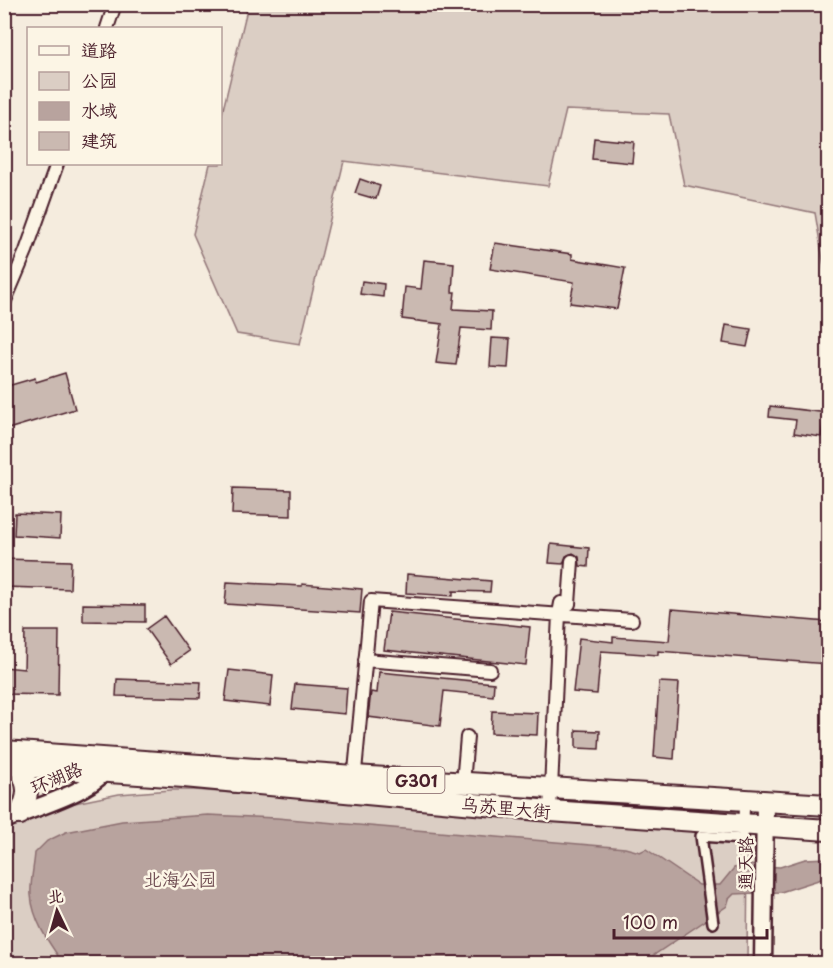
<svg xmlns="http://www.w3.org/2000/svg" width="833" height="968" font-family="'Playpen Sans','LXGW WenKai TC',sans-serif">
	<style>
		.green { fill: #dbcec4; stroke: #927678; stroke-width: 1.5 }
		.water { fill: #b8a39e; stroke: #8c6e70; stroke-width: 1.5 }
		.building { fill: #cab9b1; stroke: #4a1f2b; stroke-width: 1.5 }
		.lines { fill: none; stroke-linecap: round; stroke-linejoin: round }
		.pedestrian-casing { stroke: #4a1f2b; stroke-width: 14 }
		.minor-casing { stroke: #4a1f2b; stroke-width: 16 }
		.secondary-casing { stroke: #4a1f2b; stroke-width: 21 }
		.trunk-casing { stroke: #4a1f2b; stroke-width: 24 }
		.pedestrian { stroke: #fcf5e5; stroke-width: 9 }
		.minor { stroke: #fcf5e5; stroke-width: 12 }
		.secondary { stroke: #fcf5e5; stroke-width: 16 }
		.trunk { stroke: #fcf5e5; stroke-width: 20 }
		.labels { text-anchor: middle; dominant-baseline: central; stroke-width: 5; stroke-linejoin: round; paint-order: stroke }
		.shield { fill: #fcf5e5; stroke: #7f5f63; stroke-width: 1.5 }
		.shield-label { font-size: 16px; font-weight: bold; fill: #4a1f2b }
		.street-label { font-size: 18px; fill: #4a1f2b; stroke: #fcf5e5 }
		.park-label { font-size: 18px; fill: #6e4b51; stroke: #fcf5e5 }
	</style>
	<rect width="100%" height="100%" fill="#f5ecde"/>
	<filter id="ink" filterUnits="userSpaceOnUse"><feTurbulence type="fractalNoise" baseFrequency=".0167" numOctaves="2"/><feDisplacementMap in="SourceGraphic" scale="12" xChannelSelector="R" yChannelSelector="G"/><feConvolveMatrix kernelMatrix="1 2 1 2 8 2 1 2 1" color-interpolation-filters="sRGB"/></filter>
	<g filter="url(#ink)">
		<path class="green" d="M248 5H828V290L815 213 684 185 669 114 566 110 548 186 344 161 300 344 237 334 193 234 210 164H220L221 118Z
			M171 790H194L733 831 740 835 748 847 747 963H5L4 828 65 805 119 794Z"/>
		<path class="water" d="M208 815 277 818 625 848 640 852 646 849 699 885H720L734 868 747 865 780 867 805 859 828 858V877L781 892 734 894 729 899 727 906 642 963H63C49 943 33 921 31 895 30 882 34 867 35 853L47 841 66 832 122 821Z"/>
		<path class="building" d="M594 138 634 142 632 163 592 159Z
			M360 179 380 186 376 199 355 193Z
			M495 243 572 254V259L625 268 617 309 570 303 574 282 490 269Z
			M424 260 454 263 452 292H455L453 309 492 311 491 330 461 328 456 365 436 363 442 324 402 319 405 287 421 289Z
			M362 281 384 284 383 297 360 294Z
			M726 325 751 329 747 347 723 343Z
			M492 338 510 339 508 368 490 367Z
			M65 373 75 409 8 429 4 417V387L35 378 36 382Z
			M770 406 828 413V426L823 425 821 437 794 433 796 420 769 417Z
			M233 488 291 490V516L232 514Z
			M15 513 61 515 60 538 14 535Z
			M551 544 589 548 588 567 580 566 579 557 573 553 566 556 563 564 549 563Z
			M4 559 71 561 70 589 4 587Z
			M407 574 491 581 490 592 453 591V596L406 593Z
			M227 582 302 586V584L362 589 360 613 225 604Z
			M83 604 145 605V622L83 621Z
			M672 609 828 622V664L658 651V655L601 651 597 694 573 692 579 638 613 642V637L669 641Z
			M389 612 530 627 526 665 384 650Z
			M164 616 189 651 171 664 146 629Z
			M25 631H59L58 695 4 694V667L24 669Z
			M229 670 273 675 270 706 225 701Z
			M379 672 494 683 493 696 444 691 440 726 368 717 371 692 377 693Z
			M117 679 201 682 200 698 116 696Z
			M659 682 679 683 674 759 654 757Z
			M295 684 347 688 345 714 292 709Z
			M492 711 538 713 537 735 491 733Z
			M576 730 600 731 599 749 576 748Z"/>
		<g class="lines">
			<g class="pedestrian-casing">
				<path id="pedestrian" d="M713 923 701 836 743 839 745 799"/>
			</g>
			<g class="minor-casing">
				<path id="minor" d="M107 28 115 4
					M4 303 26 251 57 164
					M365 660 490 670
					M354 782 371 601 632 620
					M463 783 467 737
					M550 811 559 614 561 603 569 604 572 561"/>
			</g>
			<g class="secondary-casing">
				<path id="secondary" d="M4 820C35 807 95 792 110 764
					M763 964 765 800"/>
			</g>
			<g class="trunk-casing">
				<path id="trunk" d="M4 751 354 776 828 805
					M4 765 184 777 550 811 828 830
					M19 766C29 786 30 794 20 814"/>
			</g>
			<use href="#pedestrian" class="pedestrian"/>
			<use href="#minor" class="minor"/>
			<use href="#secondary" class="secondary"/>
			<use href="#trunk" class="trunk"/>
		</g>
	</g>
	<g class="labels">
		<rect class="shield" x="387.5" y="767" width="57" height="26" rx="4.5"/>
		<g class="shield-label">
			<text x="416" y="780">G301</text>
		</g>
		<g class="street-label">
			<text transform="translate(56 777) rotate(-23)">环湖路</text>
			<text transform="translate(506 807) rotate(5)">乌苏里大街</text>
			<text transform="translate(744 863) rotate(-90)">通天路</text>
		</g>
		<g class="park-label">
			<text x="180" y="878">北海公园</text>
		</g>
	</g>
	<rect width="833" height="968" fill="none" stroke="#fcf5e5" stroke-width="24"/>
	<rect x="12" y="12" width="809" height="944" fill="none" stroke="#4a1f2b" stroke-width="2" filter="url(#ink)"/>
	<rect x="27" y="27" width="195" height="138" fill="#fcf5e5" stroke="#b59f9b" stroke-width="1.5"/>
	<rect x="39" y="46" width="30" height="9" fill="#fcf5e5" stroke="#b59f9b" stroke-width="1.5"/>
	<text x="81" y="57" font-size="18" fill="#4a1f2b">道路</text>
	<rect x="39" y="72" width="30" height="18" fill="#dbcec4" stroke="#b59f9b" stroke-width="1.5"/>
	<text x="81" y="87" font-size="18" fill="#4a1f2b">公园</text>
	<rect x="39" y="102" width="30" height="18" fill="#b8a39e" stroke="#b59f9b" stroke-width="1.5"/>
	<text x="81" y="117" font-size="18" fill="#4a1f2b">水域</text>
	<rect x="39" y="132" width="30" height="18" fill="#cab9b1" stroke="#b59f9b" stroke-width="1.5"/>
	<text x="81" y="147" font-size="18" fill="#4a1f2b">建筑</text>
	<g transform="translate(57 911) rotate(355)" stroke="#fcf5e5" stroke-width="4.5" paint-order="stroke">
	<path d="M0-4.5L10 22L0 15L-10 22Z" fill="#4a1f2b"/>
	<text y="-9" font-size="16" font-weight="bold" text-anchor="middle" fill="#4a1f2b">北</text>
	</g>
	<path d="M614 929v9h153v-9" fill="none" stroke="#4a1f2b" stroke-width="3"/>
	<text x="623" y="929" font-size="18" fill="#4a1f2b" stroke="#fcf5e5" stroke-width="4.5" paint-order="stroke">100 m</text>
</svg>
